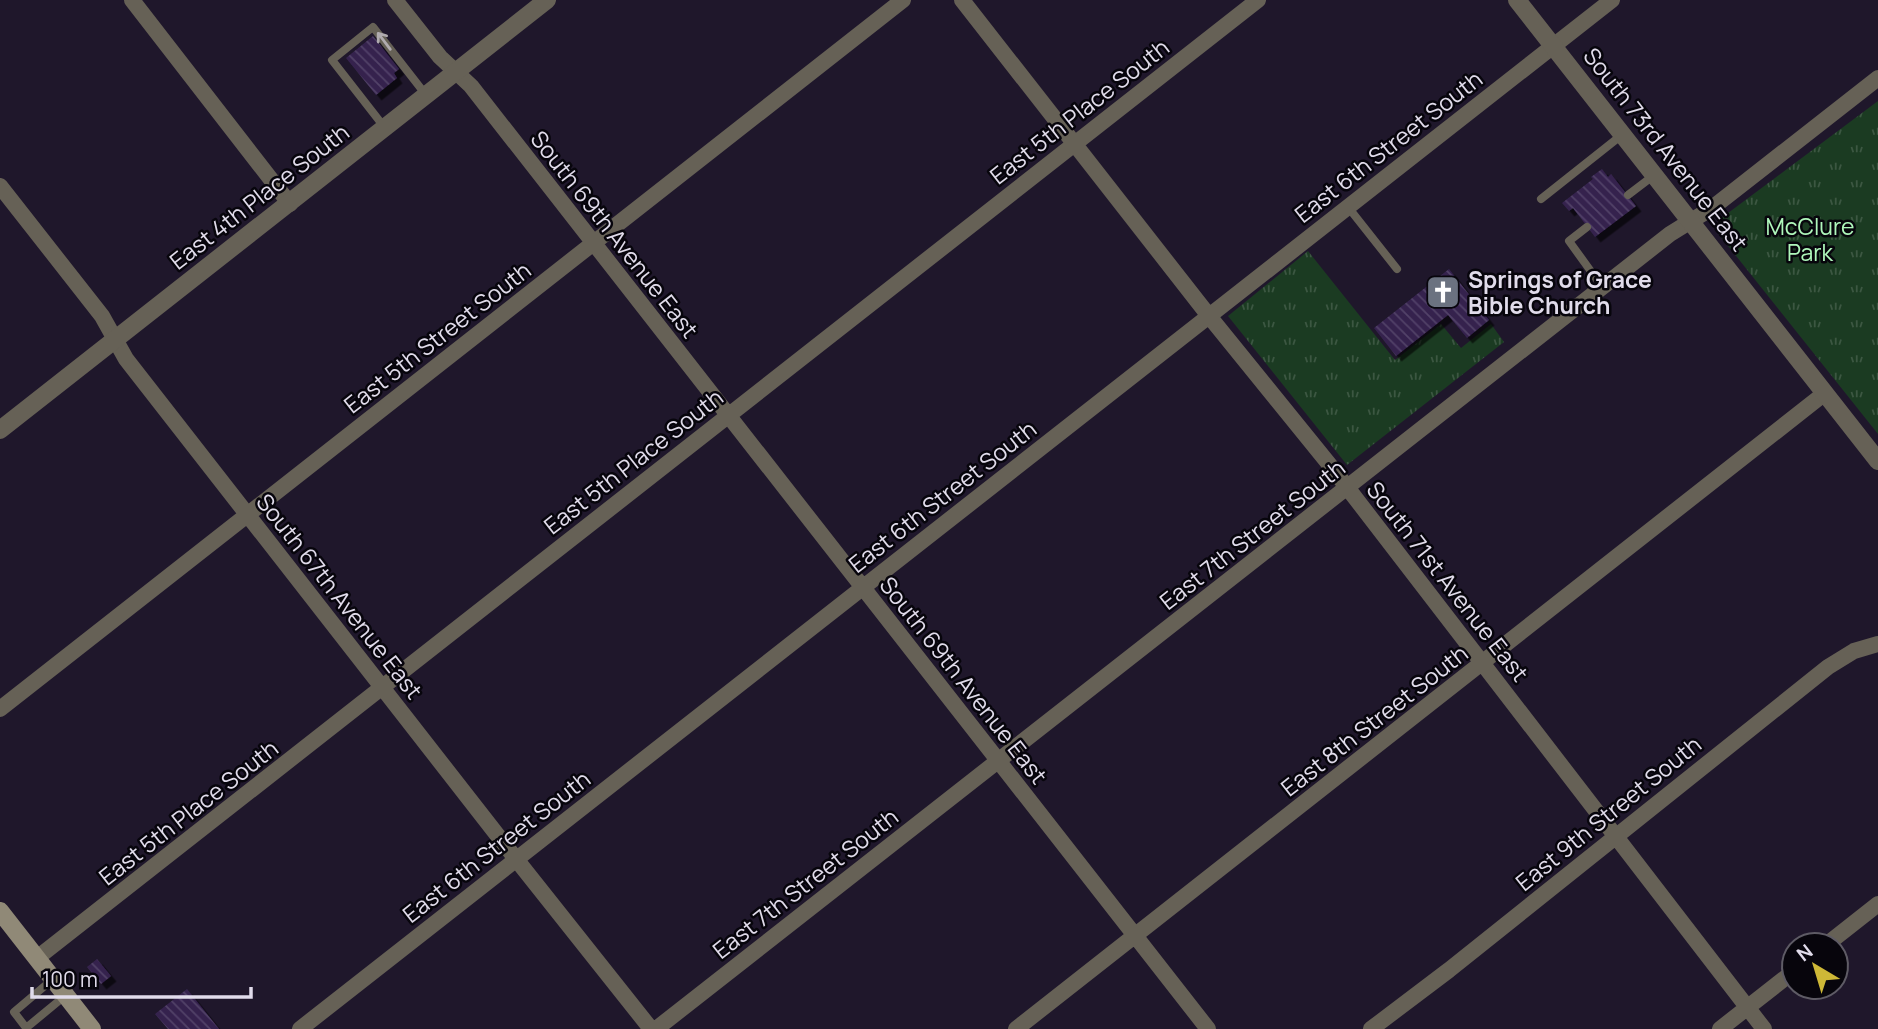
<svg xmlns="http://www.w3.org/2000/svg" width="1878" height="1029" font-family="Manrope,sans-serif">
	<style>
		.grass { fill: url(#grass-tufts) }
		.building { fill: url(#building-back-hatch); filter: url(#shadow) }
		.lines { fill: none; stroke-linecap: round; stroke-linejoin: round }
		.service { stroke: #666156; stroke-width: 8 }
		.minor { stroke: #666156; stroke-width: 16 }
		.tertiary { stroke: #666156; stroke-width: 18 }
		.secondary { stroke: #908977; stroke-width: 18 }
		.oneway { stroke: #b0abaf }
		.labels { text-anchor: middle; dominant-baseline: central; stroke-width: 5; stroke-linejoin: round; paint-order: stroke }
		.street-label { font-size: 23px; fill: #e1dceb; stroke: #07050c }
		.park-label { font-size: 23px; fill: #aff7bb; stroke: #07050c }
		.poi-label { font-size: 23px; font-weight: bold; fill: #e1dceb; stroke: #07050c; text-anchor: start }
	</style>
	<defs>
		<pattern id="grass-tufts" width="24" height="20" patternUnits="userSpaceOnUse" patternTransform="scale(1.75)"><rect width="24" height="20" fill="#1b3b22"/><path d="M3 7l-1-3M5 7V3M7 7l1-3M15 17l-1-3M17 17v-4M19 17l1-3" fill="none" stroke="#3c5742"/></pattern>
		<pattern id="building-back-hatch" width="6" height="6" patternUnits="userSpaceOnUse" patternTransform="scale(1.75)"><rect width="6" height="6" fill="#35224e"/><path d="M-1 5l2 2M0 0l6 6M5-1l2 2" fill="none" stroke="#524268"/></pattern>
		<filter id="shadow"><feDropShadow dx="5.5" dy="5.5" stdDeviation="0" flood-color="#0009"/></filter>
	</defs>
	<rect width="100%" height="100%" fill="#1f172b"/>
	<path class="grass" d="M1878 101V434L1717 232 1716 227 1720 219Z
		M1308 251 1395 360 1441 324 1461 348 1491 324 1504 342 1347 465 1228 316Z"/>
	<path class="building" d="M373 36 399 69 394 73 397 78 376 95 346 58Z
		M1602 169 1608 177 1611 174 1636 206 1595 237 1573 208 1569 211 1562 203 1593 179 1591 177Z
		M1449 269 1489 320 1467 338 1448 315 1396 356 1374 328Z
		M97 959 111 976 101 984 87 967Z
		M187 989 219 1029H168L155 1014Z"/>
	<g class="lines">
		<path class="service" d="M385 128 332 60 373 27 426 95
			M1628 195 1653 176
			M1541 199 1623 134
			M1348 207 1397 269
			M1587 227 1569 241 1603 288
			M26 1028 66 995
			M27 1029 14 1012 53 979"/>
		<path class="minor" d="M132 0 290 204
			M395 0 440 57 471 86 1208 1029
			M962 0 1209 316 1333 469 1764 1029
			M0 186 102 316 126 359 516 859 651 1029
			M0 709 903 0
			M1826 945 1878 904
			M37 958 1258 0
			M300 1029 1612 0
			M656 1029 1670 234 1712 208 1878 78
			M1016 1029 1825 393
			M1371 1029 1449 970 1828 667 1854 651 1878 644
			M1720 1029 1794 971"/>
		<path class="tertiary" d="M1517 0 1878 461
			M0 430 547 0"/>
		<path class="secondary" d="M0 911 92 1029"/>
	</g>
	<defs><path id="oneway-shaft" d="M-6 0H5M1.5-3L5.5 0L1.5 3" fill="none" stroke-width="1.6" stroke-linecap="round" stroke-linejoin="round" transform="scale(1.75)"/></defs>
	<use class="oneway" href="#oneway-shaft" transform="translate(384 41) rotate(-127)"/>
	<defs>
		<g id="church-square" transform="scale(1.75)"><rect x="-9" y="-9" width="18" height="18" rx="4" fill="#6b7280" stroke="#07050c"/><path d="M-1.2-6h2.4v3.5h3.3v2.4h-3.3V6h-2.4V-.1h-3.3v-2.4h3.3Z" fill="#fff"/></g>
	</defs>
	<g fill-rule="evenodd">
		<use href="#church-square" x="1443" y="292"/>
	</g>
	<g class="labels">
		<g class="street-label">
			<text transform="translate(1079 111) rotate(-38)">East 5th Place South</text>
			<text transform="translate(1388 146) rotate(-38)">East 6th Street South</text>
			<text transform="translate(1666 149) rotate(52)">South 73rd Avenue East</text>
			<text transform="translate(259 196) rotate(-38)">East 4th Place South</text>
			<text transform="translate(615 234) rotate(52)">South 69th Avenue East</text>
			<text transform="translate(437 337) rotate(-38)">East 5th Street South</text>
			<text transform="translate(633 461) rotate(-38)">East 5th Place South</text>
			<text transform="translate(942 496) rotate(-38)">East 6th Street South</text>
			<text transform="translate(1252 534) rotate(-38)">East 7th Street South</text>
			<text transform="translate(1448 581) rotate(52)">South 71st Avenue East</text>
			<text transform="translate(340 596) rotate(52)">South 67th Avenue East</text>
			<text transform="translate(964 680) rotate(52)">South 69th Avenue East</text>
			<text transform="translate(1374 720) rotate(-38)">East 8th Street South</text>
			<text transform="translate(188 812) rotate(-38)">East 5th Place South</text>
			<text transform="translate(1608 813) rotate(-39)">East 9th Street South</text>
			<text transform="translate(496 846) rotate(-38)">East 6th Street South</text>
			<text transform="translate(805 883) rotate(-38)">East 7th Street South</text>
		</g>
		<g class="park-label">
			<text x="1810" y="226">McClure<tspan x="1810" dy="26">Park</tspan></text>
		</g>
		<g class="poi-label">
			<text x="1468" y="279">Springs of Grace<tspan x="1468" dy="26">Bible Church</tspan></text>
		</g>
	</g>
	<g transform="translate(1815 966) rotate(322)"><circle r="33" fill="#07050c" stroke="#5e5b65" stroke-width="2"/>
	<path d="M0-5L12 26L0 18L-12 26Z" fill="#ceb837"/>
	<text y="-10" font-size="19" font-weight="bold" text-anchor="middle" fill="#e1dceb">N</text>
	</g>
	<path d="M32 987v10h219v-10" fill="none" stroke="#e1dceb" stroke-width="3.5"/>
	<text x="42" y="987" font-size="21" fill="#e1dceb" stroke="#07050c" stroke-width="5" paint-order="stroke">100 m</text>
</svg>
